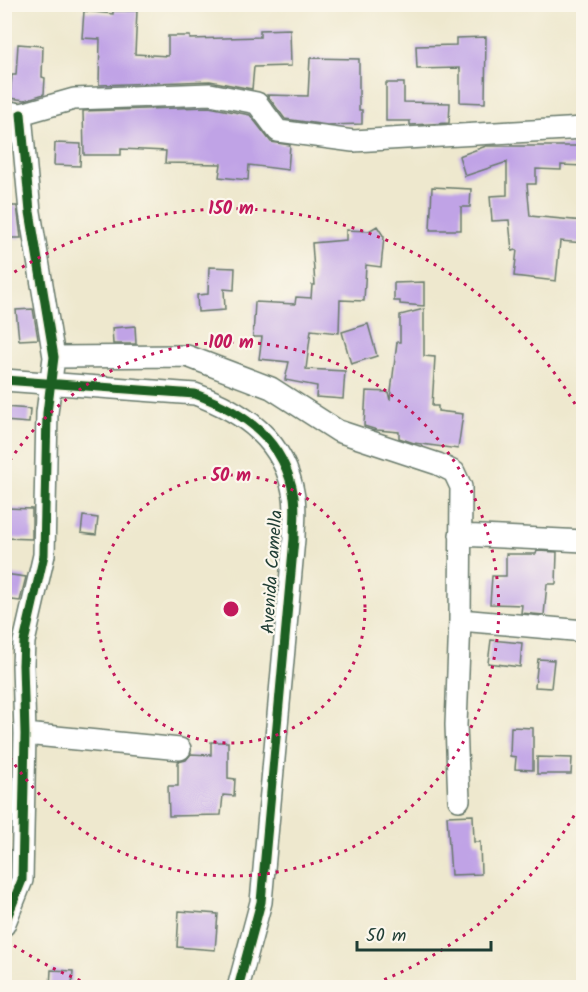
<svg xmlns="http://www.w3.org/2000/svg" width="588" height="992" font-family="Kalam,sans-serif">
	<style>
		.building { fill: #c0a3e6 }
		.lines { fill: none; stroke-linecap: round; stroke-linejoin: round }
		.minor-casing { stroke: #67796a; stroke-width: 24 }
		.minor { stroke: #fff; stroke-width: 21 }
		.cycleway-casing { stroke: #fbf7ec; stroke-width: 13 }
		.cycleway { stroke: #1b5e20; stroke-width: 9 }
		.ring { fill: none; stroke: #c2185b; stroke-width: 3; stroke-dasharray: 3 6 }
		.labels { text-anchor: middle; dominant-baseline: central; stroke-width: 4.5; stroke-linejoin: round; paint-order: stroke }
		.street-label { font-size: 18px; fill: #1f3d34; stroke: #fbf7ec }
		.centre { fill: #c2185b; stroke: #fbf7ec; stroke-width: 3 }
		.ring-label { font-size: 18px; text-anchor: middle; font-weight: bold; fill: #c2185b; stroke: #fbf7ec; stroke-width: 4.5; stroke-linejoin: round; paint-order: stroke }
	</style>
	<rect width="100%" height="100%" fill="#fbf7ec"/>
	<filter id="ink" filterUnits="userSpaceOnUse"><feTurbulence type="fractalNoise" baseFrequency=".0167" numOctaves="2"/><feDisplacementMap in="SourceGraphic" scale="12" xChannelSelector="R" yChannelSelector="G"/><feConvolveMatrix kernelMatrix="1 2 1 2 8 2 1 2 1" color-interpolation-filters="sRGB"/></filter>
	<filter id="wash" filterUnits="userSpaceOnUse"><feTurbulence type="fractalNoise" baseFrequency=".008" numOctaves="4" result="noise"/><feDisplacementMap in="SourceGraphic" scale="24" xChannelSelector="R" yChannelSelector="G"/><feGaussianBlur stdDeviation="1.35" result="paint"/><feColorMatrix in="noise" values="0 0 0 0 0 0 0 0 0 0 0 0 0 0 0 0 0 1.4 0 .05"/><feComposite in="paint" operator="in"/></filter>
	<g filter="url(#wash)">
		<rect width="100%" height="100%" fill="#eee8ce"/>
		<g id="blocks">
			<path class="building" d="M84 11 113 14V11H137L135 54 168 56V36H190V39L260 37V30L290 29 291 66 254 67 252 89 210 81 99 85 100 39 82 38Z
				M486 37 485 103 460 102V68L417 69 416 46 456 45V38Z
				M18 44 43 46 42 77 45 78 44 94 25 100 10 98 12 75H16Z
				M310 58 359 59V110H362V124L327 125 285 119 267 95 308 96Z
				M386 83H404V102L450 103 449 123 410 125V121H386Z
				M209 107 250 115 271 142 290 145 288 170 249 165 248 180 219 177 221 164 165 163 166 151 121 149V155H84L83 111Z
				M55 143 81 144 80 166 54 165Z
				M486 146H584V166L561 165V170L536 169V184H527L530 216 584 221V243L560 241 556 281 514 276 517 250 512 251 509 220 492 221 490 196 507 195V162L465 176 459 156Z
				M432 187 471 189 470 207H461V230H430Z
				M4 206H17L21 238H4Z
				M377 226 384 237 381 267 366 265 364 301 340 300 339 333 311 330 306 369 345 371 343 399 316 397 317 386 285 380 289 362 259 359 262 337H253L255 302 295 304 296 297 311 298 312 285H315L312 243 346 240V230L369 231Z
				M209 267 235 268 234 290 224 289 225 310 198 312 197 295 208 294Z
				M424 282V306L400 304V301H394V283Z
				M33 309 38 339 19 340 16 310Z
				M424 309V356L435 357 432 406H438V411L463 414 458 449 414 443 399 438V432L377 430 364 426 366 391 388 392 390 400 397 342H400V315Z
				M368 324 377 356 351 364 342 332Z
				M135 326 136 344H113L112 328Z
				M4 407 30 409 29 423 4 421Z
				M6 508 32 509V539L5 538Z
				M83 516 98 518 96 535 81 533Z
				M537 551 557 552 556 584H547L544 615 521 613 522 605 490 604 492 576H506V554H536Z
				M4 574 26 577 20 601 4 599Z
				M491 640 522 643 520 667 488 663Z
				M538 659 554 660 551 688 535 687Z
				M511 727 533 728V770L515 769 516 757 510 756Z
				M211 742H228V778L235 779 234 796 223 795 221 815 169 816 168 786H178V762L186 760 191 754 211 755Z
				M537 757 572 758 571 774H537Z
				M473 815 474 842H480L481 874 451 875 447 816Z
				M179 911 218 914 215 950 177 947Z
				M51 970 73 971 72 987H50Z"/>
		</g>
	</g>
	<g filter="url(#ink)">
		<use href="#blocks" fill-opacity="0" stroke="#67796a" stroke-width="1.5"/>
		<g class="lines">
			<g class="minor-casing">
				<path id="minor" d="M4 111 21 114 74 99 210 94 257 103 278 131 353 141 584 128
					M54 357 187 356 271 388 338 431 438 464 454 472 461 487 460 620 584 631
					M4 380 195 394C244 412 285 440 294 497 296 510 294 525 294 539L261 902 238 988
					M460 535 584 541
					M25 734 180 749
					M459 800 456 725 460 620
					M4 925 22 880 25 734 23 665 24 642 44 555 47 413 54 357 30 212 21 114"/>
			</g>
			<use href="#minor" class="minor"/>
			<g class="cycleway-casing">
				<path id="cycleway" d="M4 380 195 394C244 412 285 440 294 497 296 510 294 525 294 539L261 902 238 988
					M4 925 22 880 25 734 23 665 24 642 44 555 47 413 54 357 30 212 21 114"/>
			</g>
			<use href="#cycleway" class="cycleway"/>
		</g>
	</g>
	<g class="ring">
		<circle cx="231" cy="609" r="134"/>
		<path d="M5 468A267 267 0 1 1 5 750"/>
		<path d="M583 800A401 401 0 0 1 365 987M97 987A401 401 0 0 1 7 941M7 277A401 401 0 0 1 583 418"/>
	</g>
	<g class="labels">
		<g class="street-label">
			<text transform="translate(273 572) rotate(-86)">Avenida Camella</text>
		</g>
	</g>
	<circle cx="231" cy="609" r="9" class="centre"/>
	<g class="ring-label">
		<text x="231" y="214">150 m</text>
		<text x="231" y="348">100 m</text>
		<text x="231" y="481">50 m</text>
	</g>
	<rect width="588" height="992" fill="none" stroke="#fbf7ec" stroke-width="24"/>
	<path d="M357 941v9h134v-9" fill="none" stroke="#1f3d34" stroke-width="3"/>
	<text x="366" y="941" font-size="18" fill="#1f3d34" stroke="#fbf7ec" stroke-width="4.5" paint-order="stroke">50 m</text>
</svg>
